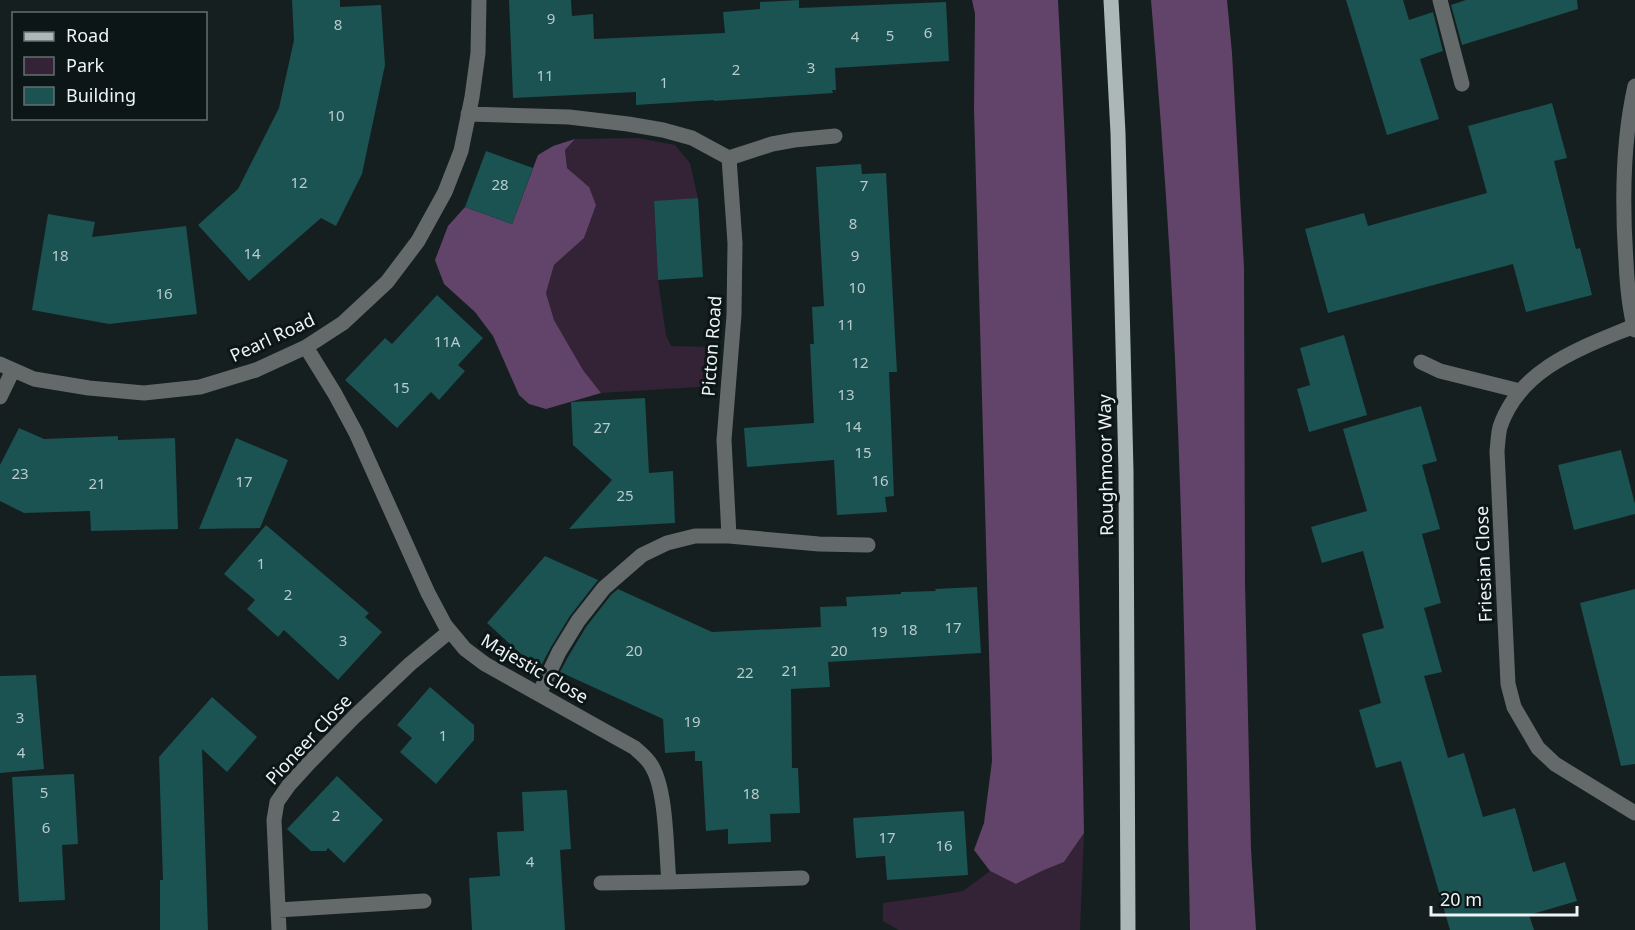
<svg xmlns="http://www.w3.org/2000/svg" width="1635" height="930" font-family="'Noto Sans',sans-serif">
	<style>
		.green { fill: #342237 }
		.forest { fill: #624369 }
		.building { fill: #1b5252 }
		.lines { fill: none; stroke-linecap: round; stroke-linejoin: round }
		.minor { stroke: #646969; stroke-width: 15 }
		.major { stroke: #acb7b7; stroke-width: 15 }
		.labels { text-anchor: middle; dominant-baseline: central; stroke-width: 6; stroke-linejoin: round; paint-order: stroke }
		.number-label { font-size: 15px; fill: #b9cccc }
		.street-label { font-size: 18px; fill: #eef4f4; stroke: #0c1616 }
	</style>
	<rect width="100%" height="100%" fill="#151f1f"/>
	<path class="green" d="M638 138 675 145 690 163 698 198 654 202 658 280 666 335 671 346 712 347 715 386 601 393 583 370 554 320 546 293 554 265 584 238 589 187 567 168 565 150 575 139Z
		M1084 833 1080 930H899L883 921V903L940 895 963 891 990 871 1017 884 1044 870 1064 862Z"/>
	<path class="forest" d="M972 0H1058C1073 277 1079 555 1084 833L1064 862 1044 870 1016 884 990 871 974 850 984 823 992 761 974 109 975 14Z
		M1151 0H1227L1232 53 1244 267 1245 583 1251 849 1256 930H1190C1186 740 1184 549 1175 359 1170 240 1161 119 1151 0Z
		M575 139 565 150 567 168 589 187 596 205 584 238 554 265 546 293 554 320 583 370 601 393 546 409 529 404 519 395 493 336 475 312 444 284 435 260 448 226 465 207 512 224 538 155 553 146Z"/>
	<path class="building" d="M292 0H340V7L381 5 385 65 362 174 336 226 321 218 249 281 198 225 238 189 279 108 294 40Z
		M509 0H571L572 16 593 14 594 39 725 33 723 12 760 9V2L799 0V8L946 2 949 61 835 68 836 90H832L833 93 714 101V100L636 105V92L513 98Z
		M1346 0H1403L1409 20 1433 12 1443 51 1420 59 1439 119 1387 135Z
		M1466 0H1577L1578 9 1462 45 1451 5Z
		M1552 103 1567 158 1554 161 1576 249 1580 248 1592 295 1526 312 1513 264 1328 313 1305 229 1364 213 1368 226 1487 193 1468 126Z
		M486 151 533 168 512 224 465 207Z
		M861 164 862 174 886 173 897 372H889L894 496 885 497 887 512 837 515 834 460 747 467 744 428 814 423 810 344H814L812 307 824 306 816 167Z
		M698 198 703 277 658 280 654 201Z
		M48 214 95 222 92 237 186 226 197 314 109 324 32 310Z
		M437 295 483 338 458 365 465 371 439 400 431 392 397 428 345 380 385 338 392 344Z
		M1344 335 1367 415 1309 432 1297 389 1310 385 1300 348Z
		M645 398 649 473 673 471 675 523 569 529 612 480 573 445 571 402Z
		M1421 406 1437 461 1422 465 1440 529 1422 534 1441 603 1424 608 1442 672 1424 676 1448 758 1464 753 1483 817 1515 808 1533 872 1565 862 1577 901 1529 915 1534 930H1450L1401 761 1376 768 1359 710 1381 703 1362 634 1384 628 1363 551 1322 563 1311 527 1367 511 1343 429Z
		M19 428 44 439 118 436V440L175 438 178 529 91 531 90 511 24 513 0 501V465Z
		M236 438 288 460 260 528 199 529Z
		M1621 450 1635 504V514L1574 530 1558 465Z
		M266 525 369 613 365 617 382 632 338 680 284 630 278 637 247 609 255 600 224 574Z
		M545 556 598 580 570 616 551 647 542 664 521 654 487 623Z
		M977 587 981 653 828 662 830 687 791 689 792 768H798L800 813 770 814 771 842 728 844V829L706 831 702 761H695V751L665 753 663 719 560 672 568 657 586 627 611 595 618 589 712 632 821 627 820 607 847 606 846 597 901 594V592L936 591 935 589Z
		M1635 589V764L1621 766 1580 603Z
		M36 675 44 769 0 773V676Z
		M430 687 474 725V740L436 784 400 752 412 738 397 725Z
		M212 697 257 737 227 772 202 749 208 930H160V880H163L159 757Z
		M74 774 78 844 62 845 65 900 19 902 12 777Z
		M337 776 383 820 344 863 328 848 326 851H311L287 829Z
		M567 790 571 849 560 850 565 930H472L469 878 500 876 497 832 524 831 522 792Z
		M964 811 968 875 887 880 885 856 856 858 853 818Z"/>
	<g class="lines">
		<path class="minor" d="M1440 0 1462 84
			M1635 86C1622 143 1622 203 1626 261 1627 284 1629 308 1635 330
			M468 114 569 117 628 124 663 130 692 138 729 158 735 243 734 315 724 440 729 536
			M729 158 772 144 794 140 835 136
			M1634 326C1581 348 1520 368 1500 427 1498 435 1498 443 1497 451L1508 684 1514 707 1538 748 1555 764 1635 813
			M306 347 335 394 356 433 428 593 445 625 465 649 485 664 635 748C640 753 647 758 651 765 667 789 666 852 669 882L802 878
			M1421 362 1440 371 1520 391
			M0 364 34 379 89 388 144 393 200 387 256 370 306 347 343 323 387 282 418 241 445 192 461 151 472 97 478 53 479 0
			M0 397 13 370
			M539 694 559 652 578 621 604 588 642 555 667 543 695 536H729L819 544 868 545
			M601 883 669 882
			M278 910 424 901
			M279 930 274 820 277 802 289 785 310 762 353 718 410 664 450 631"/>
		<path class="major" d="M1111 0 1118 133 1126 472 1128 930"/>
	</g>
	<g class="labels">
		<g class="number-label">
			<text x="551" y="18">9</text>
			<text x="338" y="24">8</text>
			<text x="928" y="32">6</text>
			<text x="890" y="35">5</text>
			<text x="855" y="36">4</text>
			<text x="811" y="67">3</text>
			<text x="736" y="69">2</text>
			<text x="545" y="75">11</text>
			<text x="664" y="82">1</text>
			<text x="336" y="115">10</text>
			<text x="299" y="182">12</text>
			<text x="500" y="184">28</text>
			<text x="864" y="185">7</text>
			<text x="853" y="223">8</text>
			<text x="252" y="253">14</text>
			<text x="60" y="255">18</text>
			<text x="855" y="255">9</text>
			<text x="857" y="287">10</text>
			<text x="164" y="293">16</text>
			<text x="846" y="324">11</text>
			<text x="447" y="341">11A</text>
			<text x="860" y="362">12</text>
			<text x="401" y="387">15</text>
			<text x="846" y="394">13</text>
			<text x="853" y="426">14</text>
			<text x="602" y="427">27</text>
			<text x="863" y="452">15</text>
			<text x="20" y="473">23</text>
			<text x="880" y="480">16</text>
			<text x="244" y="481">17</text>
			<text x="97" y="483">21</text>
			<text x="625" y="495">25</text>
			<text x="261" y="563">1</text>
			<text x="288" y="594">2</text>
			<text x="953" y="627">17</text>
			<text x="909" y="629">18</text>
			<text x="879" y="631">19</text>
			<text x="343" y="640">3</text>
			<text x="634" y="650">20</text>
			<text x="839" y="650">20</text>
			<text x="790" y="670">21</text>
			<text x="745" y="672">22</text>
			<text x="20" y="717">3</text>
			<text x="692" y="721">19</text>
			<text x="443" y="735">1</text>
			<text x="21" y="752">4</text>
			<text x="44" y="792">5</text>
			<text x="751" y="793">18</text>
			<text x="336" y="815">2</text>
			<text x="46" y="827">6</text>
			<text x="887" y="837">17</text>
			<text x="944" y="845">16</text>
			<text x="530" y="861">4</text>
		</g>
		<g class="street-label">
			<text transform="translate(272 337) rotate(-25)">Pearl Road</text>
			<text transform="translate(711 346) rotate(-86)">Picton Road</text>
			<text transform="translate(1105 465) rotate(-91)">Roughmoor Way</text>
			<text transform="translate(1483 564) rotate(-92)">Friesian Close</text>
			<text transform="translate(535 668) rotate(30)">Majestic Close</text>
			<text transform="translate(308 739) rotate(-47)">Pioneer Close</text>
		</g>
	</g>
	<rect x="12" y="12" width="195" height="108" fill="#0c1616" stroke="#666f6f" stroke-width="1.5"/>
	<rect x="24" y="32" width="30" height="9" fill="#acb7b7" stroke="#666f6f" stroke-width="1.5"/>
	<text x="66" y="42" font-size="18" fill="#eef4f4">Road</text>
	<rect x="24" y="57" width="30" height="18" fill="#342237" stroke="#666f6f" stroke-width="1.5"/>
	<text x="66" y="72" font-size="18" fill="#eef4f4">Park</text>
	<rect x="24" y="87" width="30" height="18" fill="#1b5252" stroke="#666f6f" stroke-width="1.5"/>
	<text x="66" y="102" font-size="18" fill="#eef4f4">Building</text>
	<path d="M1431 906v9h146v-9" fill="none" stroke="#eef4f4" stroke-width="3"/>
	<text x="1440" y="906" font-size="18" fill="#eef4f4" stroke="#0c1616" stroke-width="4.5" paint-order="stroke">20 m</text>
</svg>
